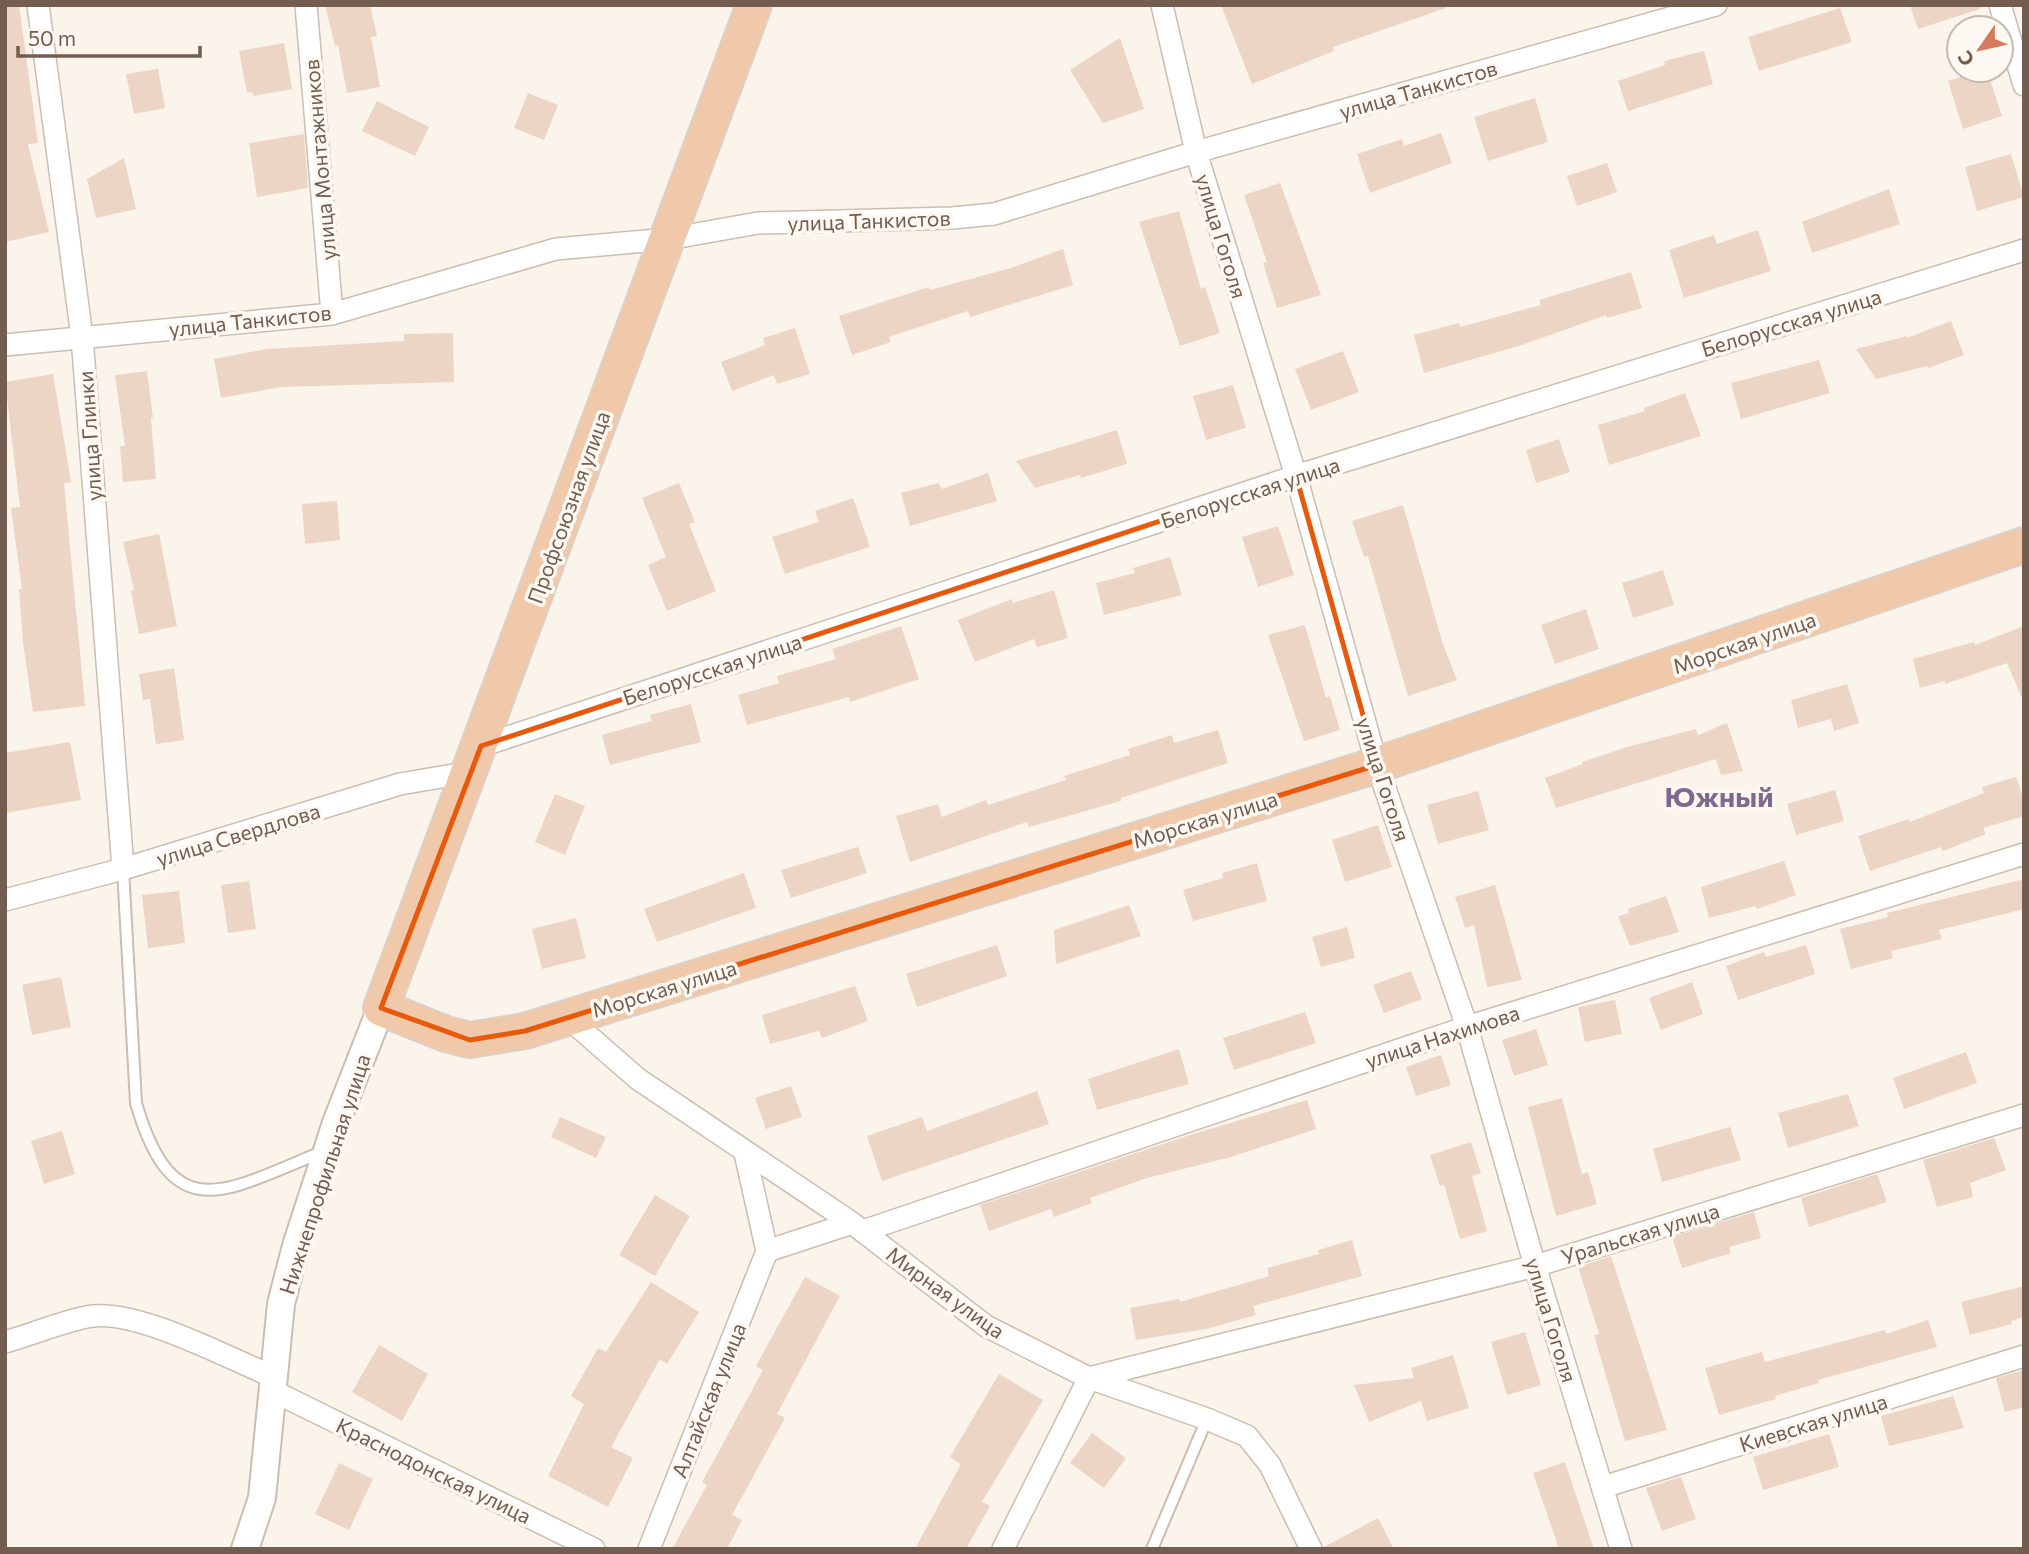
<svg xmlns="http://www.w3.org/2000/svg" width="2029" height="1554" font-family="Commissioner,sans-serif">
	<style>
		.building { fill: #edd5c5 }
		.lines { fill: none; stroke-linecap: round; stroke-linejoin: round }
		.service-casing { stroke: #ccbdb1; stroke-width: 14 }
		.minor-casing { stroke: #ccbdb1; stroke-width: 24 }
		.tertiary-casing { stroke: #ccbdb1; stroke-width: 30 }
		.trunk-casing { stroke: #d8d2ce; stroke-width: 38 }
		.service { stroke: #fff; stroke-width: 10 }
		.minor { stroke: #fff; stroke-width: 21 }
		.tertiary { stroke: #fff; stroke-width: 26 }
		.trunk { stroke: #efc9aa; stroke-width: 35 }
		.marked { fill: none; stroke: #e8590c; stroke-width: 5; stroke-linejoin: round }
		.labels { text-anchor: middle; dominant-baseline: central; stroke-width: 7; stroke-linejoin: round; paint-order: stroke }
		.street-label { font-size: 21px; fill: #725d50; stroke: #fdf8f1 }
		.district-label { font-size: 28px; font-weight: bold; fill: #81688e; stroke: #fdf8f1 }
	</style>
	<rect width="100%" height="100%" fill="#faf4eb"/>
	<path class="building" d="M5 5H19L38 143 28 144 49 232 5 242Z
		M325 5H370L377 36 371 37 380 87 347 93 338 45 335 46Z
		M1221 5H1445L1446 8 1333 47 1334 51 1252 84Z
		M1910 5H1979L1980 9 1918 29Z
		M1840 8 1852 42 1759 71 1748 37Z
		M1120 38 1144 109 1103 123 1070 70Z
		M284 43 292 89 254 96 252 92 247 93 239 51Z
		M1704 51 1713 84 1628 111 1618 81 1665 65 1664 61Z
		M158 69 165 108 134 114 126 74Z
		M1981 70H1987L2002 116 1963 129 1948 81Z
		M528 93 558 105 544 140 514 128Z
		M1535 98 1548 142 1488 161 1474 117Z
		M377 101 429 127 415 156 362 131Z
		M1441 133 1452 163 1370 193 1357 154 1402 139 1404 146Z
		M304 134 308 188 257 197 249 143Z
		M2011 154 2024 197 1977 211 1965 167Z
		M124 158 136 209 96 218 87 179Z
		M1607 163 1617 192 1577 206 1567 176Z
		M1280 183 1321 295 1277 308 1263 263 1267 262 1244 195Z
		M1889 189 1900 224 1812 253 1802 222Z
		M1179 211 1201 289 1205 287 1220 333 1180 346 1139 222Z
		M1758 230 1771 271 1684 298 1669 250 1714 235 1717 244Z
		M1063 249 1073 285 970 317 968 311 889 337 891 342 852 355 839 316 929 287 930 290 1011 268Z
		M1631 272 1642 308 1607 318 1606 315 1522 345 1424 373 1414 335 1459 323 1460 327 1541 305 1539 300Z
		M1951 321 1964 355 1928 368 1927 366 1876 379 1856 349 1907 336V338Z
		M795 328 810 374 777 384 774 375 732 391 721 362 765 345 763 338Z
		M453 333 454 382 281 387 221 398 214 359 267 349 404 341V334Z
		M1343 351 1359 392 1311 410 1295 369Z
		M1819 360 1830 393 1741 419 1731 383Z
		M147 371 153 418H151L156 479 123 482 120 446H125L115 375Z
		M53 374 71 482 64 483 85 706 33 712 23 642 19 589H22L11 508 20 507 5 382Z
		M1233 385 1246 428 1206 440 1193 396Z
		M1685 393 1701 436 1609 465 1598 425 1645 411 1644 408Z
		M1117 430 1127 464 1081 478 1080 475 1035 488 1016 461Z
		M1559 439 1570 472 1536 483 1526 450Z
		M988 473 997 501 910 526 901 493 938 483 942 489Z
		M679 483 695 522 689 524 716 591 667 611 648 565 666 557 642 498Z
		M853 498 870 547 785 574 772 537 819 522 815 511Z
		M337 501 340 540 305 544 302 504Z
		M1403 505 1442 641 1457 680 1408 696 1368 556 1364 557 1352 521Z
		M1278 526 1294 575 1258 587 1242 537Z
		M159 534 177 626 139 634 131 591 134 590 123 542Z
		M1170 557 1182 595 1104 615 1096 583 1135 573 1133 568Z
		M1663 570 1674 605 1633 618 1622 583Z
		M1054 590 1068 638 1037 647 1034 639 975 662 958 620 1012 599 1013 603Z
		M1586 609 1599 649 1555 664 1541 625Z
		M1305 625 1326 698 1330 696 1340 730 1304 741 1268 635Z
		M901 626 919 679 850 702 849 697 747 725 738 695 779 683 777 676 836 659 832 649Z
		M2024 626V703L2007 663 1945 684V681L1920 688 1913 659 1974 642 1975 645Z
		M174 668 184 740 156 744 150 699 143 700 139 674Z
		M1847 684 1859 723 1834 731 1831 719 1798 728 1791 700Z
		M691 704 701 742 610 765 602 735 652 721 650 715Z
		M1727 723 1743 771 1721 775 1716 759 1556 808 1545 778 1583 764 1582 762 1627 747 1696 729 1698 735Z
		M1218 730 1228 763 1121 798V801L1029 827 1027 822 910 862 896 816 938 804 942 817 986 800 988 805 1066 780 1064 776 1130 755 1128 749 1172 735 1174 743Z
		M70 742 81 800 5 813V753Z
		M2016 777 2024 801V816L1983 828 1986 834 1943 851 1941 847 1870 871 1858 836 1909 819 1910 822 1984 793 1982 787Z
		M1835 790 1844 821 1796 835 1787 804Z
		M1478 791 1489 830 1438 844 1427 805Z
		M555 794 585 806 565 855 535 842Z
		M1378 825 1392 867 1345 882 1332 840Z
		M858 847 867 873 791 898 781 870Z
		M1784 861 1796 895 1757 909 1756 906 1709 918 1701 887Z
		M1257 863 1267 901 1193 921 1183 890 1223 878 1222 873Z
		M744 873 756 908 657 942 644 909Z
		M2024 879V909L1939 930 1942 939 1891 951 1893 958 1851 969 1840 929 1888 917 1887 913Z
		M249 881 256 929 228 933 221 885Z
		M1495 885 1522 980 1487 987 1474 925 1465 928 1455 897Z
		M179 891 185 943 148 948 142 895Z
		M1666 896 1679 932 1630 946 1618 916 1629 913 1628 909Z
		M1129 905 1141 936 1056 964 1054 930Z
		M576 918 586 958 542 969 532 929Z
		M1347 927 1355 958 1321 967 1312 937Z
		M997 945 1007 976 917 1007 906 974Z
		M1806 945 1815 974 1738 1000 1726 966 1764 952 1766 957Z
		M1411 971 1422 999 1384 1013 1373 985Z
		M61 977 71 1027 32 1035 22 985Z
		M1692 982 1703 1014 1661 1030 1649 998Z
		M855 986 868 1021 822 1038 819 1031 770 1044 762 1015Z
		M1615 1000 1622 1034 1585 1042 1578 1007Z
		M1305 1012 1316 1043 1234 1070 1223 1038Z
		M1536 1029 1548 1065 1514 1076 1502 1040Z
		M1179 1049 1189 1084 1097 1110 1088 1079Z
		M1966 1052 1977 1083 1904 1109 1893 1078Z
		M1441 1055 1451 1085 1416 1096 1406 1067Z
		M791 1086 802 1117 766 1129 755 1098Z
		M1037 1091 1049 1124 882 1181 867 1136 922 1117 927 1131Z
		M1848 1094 1859 1126 1788 1148 1778 1113Z
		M1562 1098 1582 1174 1588 1172 1597 1204 1556 1216 1528 1107Z
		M1307 1100 1316 1129 1231 1157 1147 1178 1090 1198 1092 1203 1054 1217 1051 1209 989 1231 980 1205 1187 1136Z
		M560 1117 606 1137 596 1158 551 1137Z
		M1730 1127 1741 1160 1662 1182 1653 1149Z
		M62 1131 75 1174 44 1184 31 1141Z
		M1994 1138 2006 1170 1970 1183 1973 1197 1937 1207 1923 1160Z
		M1471 1142 1481 1173 1472 1176 1487 1231 1460 1239 1444 1185 1440 1186 1430 1155Z
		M1877 1174 1887 1202 1809 1227 1801 1198Z
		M655 1195 690 1216 655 1276 619 1255Z
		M1754 1212 1761 1238 1729 1247 1731 1253 1682 1268 1672 1237Z
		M1352 1240 1362 1276 1253 1306 1256 1315 1206 1329 1136 1340 1130 1308 1179 1299 1180 1302 1269 1276 1267 1268 1319 1254 1318 1250Z
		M1611 1256 1667 1430 1625 1441 1594 1335 1599 1334 1578 1267Z
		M805 1277 840 1296 777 1414 785 1418 732 1515 742 1520 727 1549H672L707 1485 702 1482 763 1370 756 1366Z
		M651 1282 699 1312 667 1364 660 1359 611 1447 633 1458 608 1507 548 1476 584 1404 571 1396 598 1348 606 1352Z
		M2024 1286V1317L2011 1321 2012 1324 1970 1335 1961 1302Z
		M1928 1320 1937 1347 1818 1380 1819 1383 1775 1396 1776 1399 1719 1415 1705 1368 1762 1352 1765 1362 1885 1330 1886 1334Z
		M1525 1332 1541 1385 1507 1395 1491 1342Z
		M379 1345 428 1374 402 1421 352 1392Z
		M1453 1355 1469 1408 1427 1421 1421 1401 1369 1422 1354 1385 1414 1378 1411 1368Z
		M2024 1370V1407L2005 1412 1996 1378Z
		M999 1374 1043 1400 982 1502 990 1506 966 1549H915L961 1464 950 1457Z
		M1953 1396 1964 1428 1889 1446 1881 1416Z
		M1092 1433 1126 1458 1104 1488 1070 1463Z
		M1829 1434 1839 1467 1763 1490 1753 1457Z
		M1565 1462 1594 1549H1559L1533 1473Z
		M339 1463 373 1479 349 1530 315 1514Z
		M1681 1477 1696 1519 1662 1531 1646 1488Z
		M1378 1518 1394 1549H1324V1547Z"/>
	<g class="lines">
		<g class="service-casing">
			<path id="service" d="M123 869 136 1103C173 1231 227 1190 322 1152
				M1152 1549 1207 1419"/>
		</g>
		<g class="minor-casing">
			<path id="minor" d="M38 5 82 337 123 869
				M306 5 332 314
				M1162 5 1196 152 1296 476 1377 765 1467 1027 1535 1266 1621 1549
				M2000 5 2024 85
				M5 345 332 314 556 249 668 239 758 223 952 218 994 214 1196 152 1716 5
				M481 746 1296 476 2024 250
				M5 900 123 869 400 784 471 772
				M568 1018 638 1079 852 1223 986 1326 1089 1378 1207 1419 1247 1436 1270 1465 1311 1549
				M745 1153 767 1251
				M863 1231 1467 1027 2024 854
				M767 1251 852 1223
				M5 1342C31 1335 68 1319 93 1316 141 1311 228 1358 274 1377
				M273 1391 594 1549
				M1603 1487 2024 1356
				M649 1549 767 1251
				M1003 1549 1089 1378 1535 1266 2024 1115"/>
		</g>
		<g class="tertiary-casing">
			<path id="tertiary" d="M245 1549 262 1498 281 1304 296 1246 336 1123 381 1008"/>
		</g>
		<g class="trunk-casing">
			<path id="trunk" d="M754 5 381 1008 446 1034 470 1040 525 1031 1377 765 2024 545"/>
		</g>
		<use href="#service" class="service"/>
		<use href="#minor" class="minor"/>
		<use href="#tertiary" class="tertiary"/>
		<use href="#trunk" class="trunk"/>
	</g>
	<path class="marked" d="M1296 476 1377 765 525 1031 470 1040 381 1008 481 746Z"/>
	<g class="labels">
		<g class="street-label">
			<text transform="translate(1418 89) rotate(-16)">улица Танкистов</text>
			<text transform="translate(319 160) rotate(-95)">улица Монтажников</text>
			<text transform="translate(869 220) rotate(-2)">улица Танкистов</text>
			<text transform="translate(1222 236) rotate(73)">улица Гоголя</text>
			<text transform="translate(250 320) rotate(-6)">улица Танкистов</text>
			<text transform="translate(1791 322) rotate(-17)">Белорусская улица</text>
			<text transform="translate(89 436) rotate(-94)">улица Глинки</text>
			<text transform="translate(1250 492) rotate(-18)">Белорусская улица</text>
			<text transform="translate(568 507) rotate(-70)">Профсоюзная улица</text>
			<text transform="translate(1744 642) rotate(-19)">Морская улица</text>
			<text transform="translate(712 669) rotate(-18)">Белорусская улица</text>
			<text transform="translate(1384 779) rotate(72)">улица Гоголя</text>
			<text transform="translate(1205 819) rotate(-17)">Морская улица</text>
			<text transform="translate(238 834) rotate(-17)">улица Свердлова</text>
			<text transform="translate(664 988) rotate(-17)">Морская улица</text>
			<text transform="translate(1442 1036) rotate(-18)">улица Нахимова</text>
			<text transform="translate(324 1174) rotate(-72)">Нижнепрофильная улица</text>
			<text transform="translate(1640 1233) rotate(-17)">Уральская улица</text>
			<text transform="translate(946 1292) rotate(36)">Мирная улица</text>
			<text transform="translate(1552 1320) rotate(73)">улица Гоголя</text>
			<text transform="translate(708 1400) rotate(-68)">Алтайская улица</text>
			<text transform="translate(1813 1422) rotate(-17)">Киевская улица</text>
			<text transform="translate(434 1470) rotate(26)">Краснодонская улица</text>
		</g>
		<g class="district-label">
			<text x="1719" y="796">Южный</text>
		</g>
	</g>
	<rect width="2029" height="1554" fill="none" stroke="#725d50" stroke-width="14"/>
	<g transform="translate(1980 49) rotate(236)"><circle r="33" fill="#fdf8f1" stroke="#c5bab1" stroke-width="2"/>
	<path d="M0-5L12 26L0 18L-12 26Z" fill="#d5795f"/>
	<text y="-10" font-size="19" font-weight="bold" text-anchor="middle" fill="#725d50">С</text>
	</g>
	<path d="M18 46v10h182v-10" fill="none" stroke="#725d50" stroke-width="3.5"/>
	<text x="28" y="46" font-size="21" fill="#725d50" stroke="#fdf8f1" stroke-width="5" paint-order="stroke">50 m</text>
</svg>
